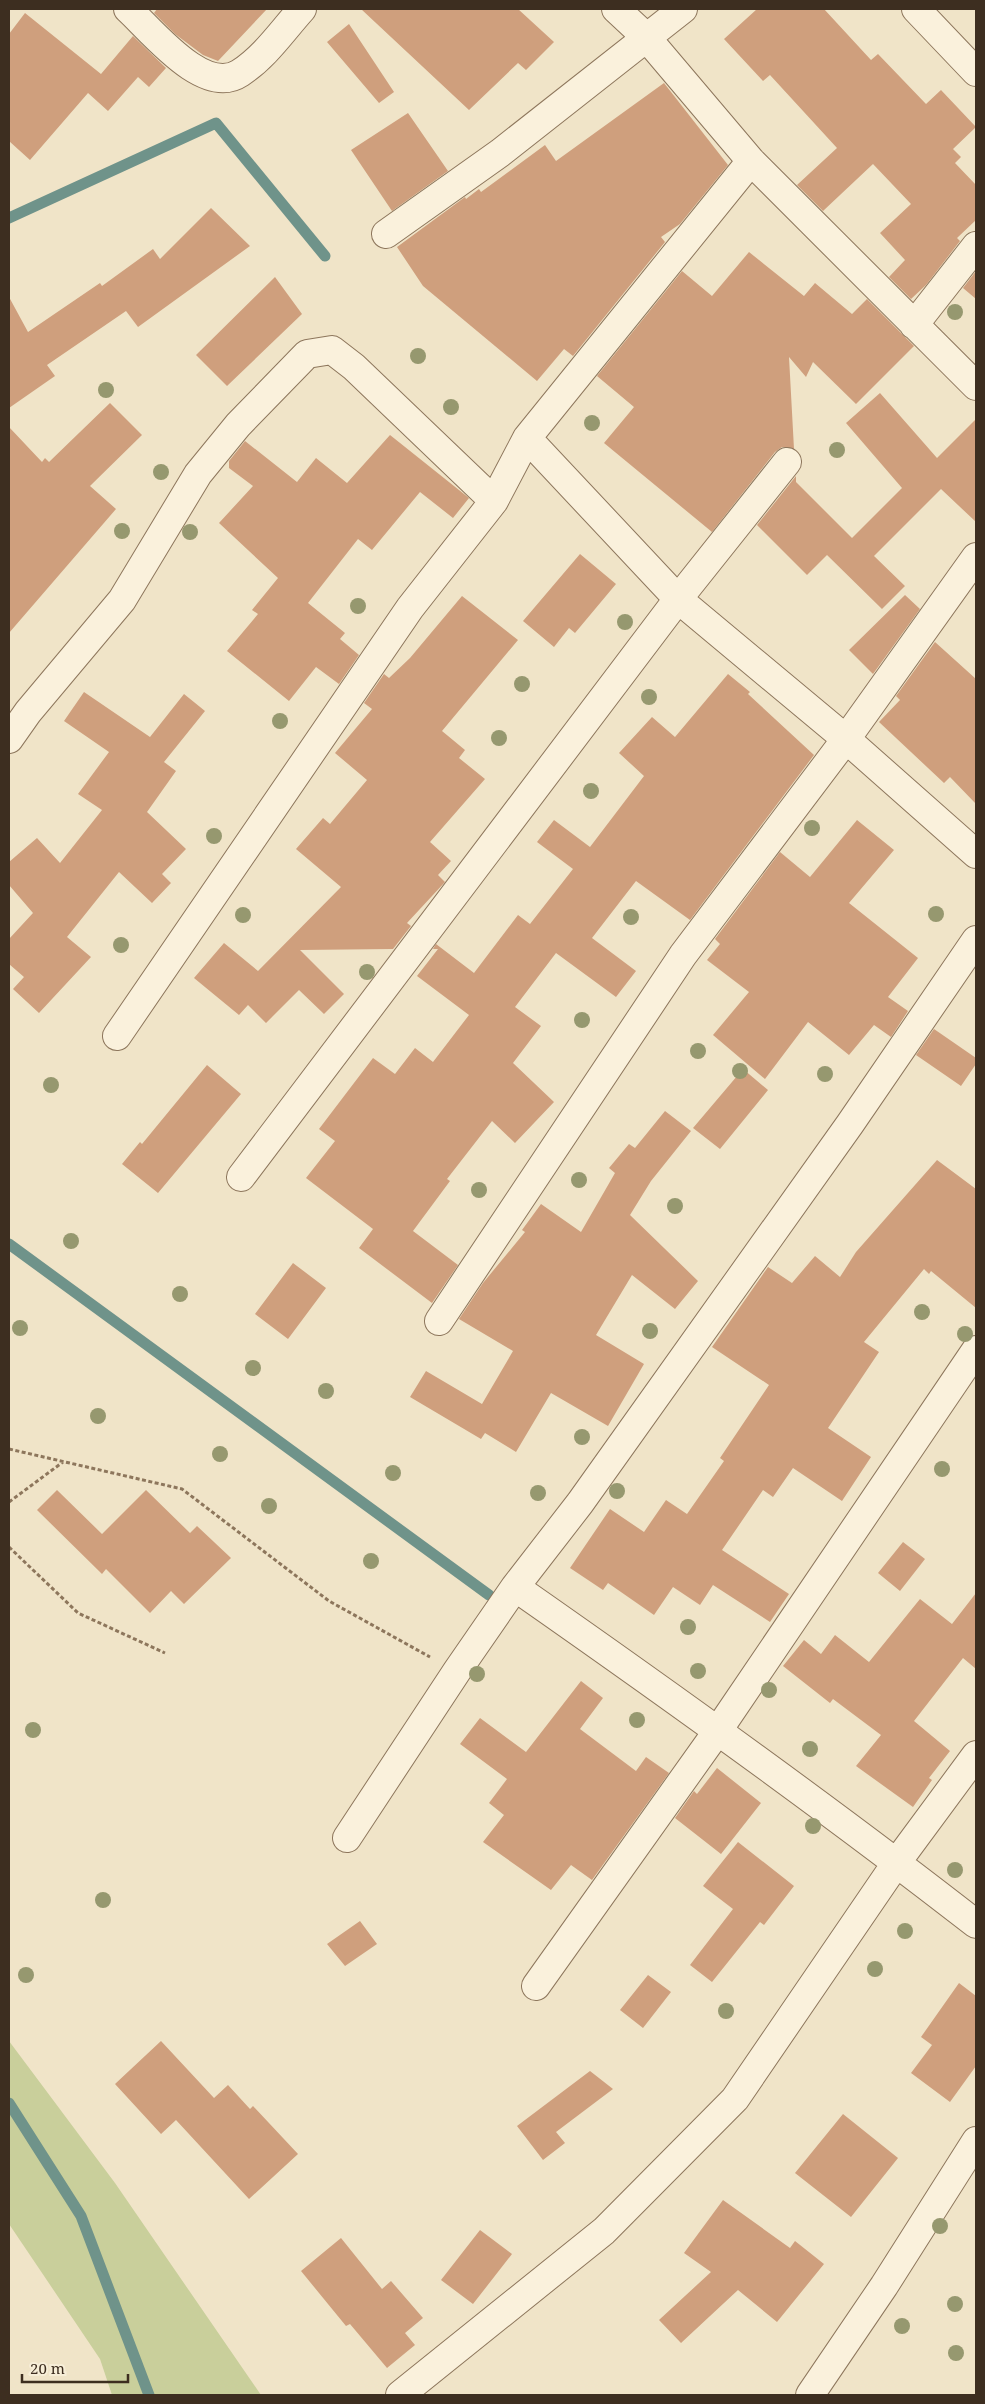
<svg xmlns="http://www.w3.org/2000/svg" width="985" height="2404" font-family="'Noto Serif',serif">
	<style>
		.green { fill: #c9cf9b }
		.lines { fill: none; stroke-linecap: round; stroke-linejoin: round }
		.stream { stroke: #6f938a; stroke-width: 11 }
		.building { fill: #cf9f7d }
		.street-casing { stroke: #8d765c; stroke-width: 30 }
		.path { stroke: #8d765c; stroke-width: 3; stroke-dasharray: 4 2.5; stroke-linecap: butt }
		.street { stroke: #faf1dc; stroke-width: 28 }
		.tree { fill: #96986f }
	</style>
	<rect width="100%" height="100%" fill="#f0e4c8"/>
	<path class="green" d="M9 2041 115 2183 261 2395H112L100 2359 9 2224Z"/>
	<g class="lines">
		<path class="stream" d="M9 218 216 123 325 256
			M9 1244 489 1595
			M9 2103 81 2216 149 2395"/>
	</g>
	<path class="building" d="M157 9H267L218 61 203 55 175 34 154 13Z
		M361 9H518L554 42 526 70 518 63 469 110Z
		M757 9H824L871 60 878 54 926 104 941 90 976 127 953 149 961 157 955 163 976 185V220L957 238 960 241 926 285 911 299 889 277 905 260 880 233 911 204 873 164 823 211 797 185 837 148 770 75 763 81 724 39Z
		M25 13 101 74 133 36 166 68 149 87 138 77 108 111 88 93 30 160 9 141V34Z
		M349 24 394 92 379 103 327 42Z
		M664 83 728 165 680 224 661 237 665 242 573 356 564 349 537 381 423 286 397 247 465 197 466 199 479 189 481 192 545 145 556 161Z
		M408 113 448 171 392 211 351 150Z
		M211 208 250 246 138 327 126 311 47 365 55 376 9 408V297L28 332 100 283 102 286 153 249 160 259Z
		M749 252 804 296 815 283 852 314 867 299 914 346 856 404 813 362 806 377 789 357 794 449 782 447 775 452 712 532 604 443 634 407 597 376 682 271 712 296Z
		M976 271V299L963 288Z
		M275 277 302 314 227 386 196 355Z
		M880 393 937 458 976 419V522L941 489 874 556 905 586 882 609 827 555 807 575 757 525 796 476V482L852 538 902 488 846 423Z
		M110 403 142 435 90 486 116 509 9 633V427L42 462 45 458 49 462Z
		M390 435 469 498 453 518 420 492 372 550 358 539 308 603 345 633 340 639 359 655 339 684 316 667 289 701 227 651 258 614 252 610 278 578 219 523 253 486 229 468V461L245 441 297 482 316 458 347 483Z
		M580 554 616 584 575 633 569 628 554 647 523 621Z
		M905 595 920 609 873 674 849 650Z
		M462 596 518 640 442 731 465 750 459 758 485 779 430 842 451 861 438 875 445 882 407 923 411 926 393 949 300 950 344 994 324 1014 299 990 266 1023 248 1005 239 1015 194 978 224 943 258 971 341 887 296 849 323 818 330 824 367 780 335 753 372 709 364 703 384 674 389 678 410 658Z
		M935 642 976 679V804L950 777 944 783 879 722 900 700 896 696Z
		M728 674 750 692 748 694 814 755 690 920 636 881 592 938 636 971 616 997 556 953 515 1007 541 1026 513 1063 554 1102 515 1143 492 1121 447 1179 450 1181 413 1231 458 1265 432 1303 359 1248 373 1229 306 1178 335 1141 319 1129 373 1058 395 1074 415 1048 433 1062 469 1015 417 976 438 949H433L436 944 474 973 518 915 530 924 573 869 537 842 554 820 590 847 644 776 619 753 652 717 675 737Z
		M84 692 150 737 184 694 205 711 164 762 176 771 147 812 186 849 162 874 171 883 152 903 119 872 67 937 91 957 39 1013 13 989 24 977 9 964V939L33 913 9 885V862L37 838 60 863 102 810 78 794 109 752 64 721Z
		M857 820 894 850 849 903 918 958 888 997 908 1011 891 1037 874 1025 849 1055 808 1022 765 1079 713 1035 749 992 707 960 720 944 715 939 780 852 810 877Z
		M934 1029 976 1058V1064L961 1086 916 1055Z
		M207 1065 241 1094 158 1193 122 1164 140 1142 142 1144Z
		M743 1069 768 1090 720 1149 693 1128Z
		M665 1111 691 1131 651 1181 630 1215 698 1281 675 1309 632 1275 596 1335 644 1364 608 1426 551 1393 516 1452 485 1433 481 1439 410 1397 426 1371 482 1404 513 1351 459 1319 483 1283 525 1232 522 1230 541 1204 581 1232 615 1173 609 1168 629 1144 635 1148Z
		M937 1160 976 1189V1308L931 1271 929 1274 924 1269 864 1342 879 1352 828 1428 871 1457 842 1501 793 1468 773 1497 763 1490 722 1550 789 1594 770 1622 713 1585 700 1605 673 1587 654 1615 608 1583 603 1590 570 1568 610 1509 644 1532 666 1500 687 1514 724 1461 720 1458 769 1385 712 1347 768 1267 792 1283 815 1256 840 1277 856 1252Z
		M293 1263 326 1288 288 1339 255 1314Z
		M57 1490 102 1534 146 1490 190 1533 197 1526 231 1558 184 1604 171 1591 150 1613 106 1569 102 1574 37 1510Z
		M903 1542 925 1559 900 1591 878 1573Z
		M976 1593V1669L963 1658 914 1721 950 1751 929 1778 932 1780 913 1807 856 1766 881 1735 833 1699 830 1703 783 1666 804 1640 821 1654 835 1635 869 1662 920 1599 952 1624Z
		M581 1681 603 1698 580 1729 636 1771 646 1757 669 1773 592 1880 571 1865 551 1890 483 1842 504 1815 489 1803 507 1779 460 1744 480 1718 526 1752Z
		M717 1768 761 1803 721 1854 675 1818 694 1791 697 1794Z
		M738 1842 794 1886 764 1925 760 1922 712 1982 690 1965 733 1909 703 1886Z
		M360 1921 377 1944 345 1966 327 1944Z
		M648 1975 671 1992 643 2028 620 2010Z
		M959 1983 976 1996V2066L950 2102 911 2073 932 2045 921 2037Z
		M161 2041 214 2098 228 2085 250 2109 253 2106 298 2154 249 2199 176 2120 161 2134 115 2084Z
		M590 2071 613 2089 556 2132 565 2143 543 2160 517 2126Z
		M843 2114 898 2158 851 2217 795 2173Z
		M723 2200 790 2248 795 2241 824 2264 777 2322 738 2290 681 2343 659 2320 711 2272 684 2253Z
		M480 2230 512 2254 473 2304 441 2280Z
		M341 2238 382 2289 391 2281 423 2318 405 2333 415 2345 387 2368 350 2324 346 2326 301 2271Z"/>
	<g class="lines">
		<g class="street-casing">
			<path id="street" d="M128 9C152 31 204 97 240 73 265 57 283 30 302 9
				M616 9 646 37 751 161 976 386
				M916 9 976 72
				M386 234 500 153 683 9
				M914 325 976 246
				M527 438 678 599 846 739 976 854
				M9 739 28 712 122 600 198 474 238 425 307 354 332 350 354 367 494 501
				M117 1036 410 608 494 501 527 438 751 161
				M241 1177 678 599 787 462
				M439 1321 683 955 846 739 976 557
				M515 1587C671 1696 826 1807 976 1924
				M347 1838 457 1671 515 1587 580 1503 850 1124 976 940
				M536 1986 719 1729 976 1350
				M400 2395 604 2231 735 2099 897 1862 976 1755
				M810 2395 884 2286 976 2141"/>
		</g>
		<path class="path" d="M9 1449 182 1489 329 1601 430 1657
			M9 1502 63 1462
			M9 1547 78 1613 165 1653"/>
		<use href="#street" class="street"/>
	</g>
	<g class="tree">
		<circle cx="955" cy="312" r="8"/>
		<circle cx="418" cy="356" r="8"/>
		<circle cx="106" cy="390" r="8"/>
		<circle cx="451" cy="407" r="8"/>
		<circle cx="592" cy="423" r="8"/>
		<circle cx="837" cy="450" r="8"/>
		<circle cx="161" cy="472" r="8"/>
		<circle cx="122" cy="531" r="8"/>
		<circle cx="190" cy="532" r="8"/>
		<circle cx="358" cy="606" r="8"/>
		<circle cx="625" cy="622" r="8"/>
		<circle cx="522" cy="684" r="8"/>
		<circle cx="649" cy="697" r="8"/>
		<circle cx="280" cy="721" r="8"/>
		<circle cx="499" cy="738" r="8"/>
		<circle cx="591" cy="791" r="8"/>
		<circle cx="812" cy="828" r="8"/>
		<circle cx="214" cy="836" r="8"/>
		<circle cx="936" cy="914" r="8"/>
		<circle cx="243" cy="915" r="8"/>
		<circle cx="631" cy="917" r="8"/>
		<circle cx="121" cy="945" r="8"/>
		<circle cx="367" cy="972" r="8"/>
		<circle cx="582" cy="1020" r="8"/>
		<circle cx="698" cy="1051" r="8"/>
		<circle cx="740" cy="1071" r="8"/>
		<circle cx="825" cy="1074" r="8"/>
		<circle cx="51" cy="1085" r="8"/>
		<circle cx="579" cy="1180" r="8"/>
		<circle cx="479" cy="1190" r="8"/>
		<circle cx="675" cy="1206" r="8"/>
		<circle cx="71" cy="1241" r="8"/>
		<circle cx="180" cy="1294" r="8"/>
		<circle cx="922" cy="1312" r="8"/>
		<circle cx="20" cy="1328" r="8"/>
		<circle cx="650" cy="1331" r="8"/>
		<circle cx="965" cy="1334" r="8"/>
		<circle cx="253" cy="1368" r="8"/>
		<circle cx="326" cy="1391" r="8"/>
		<circle cx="98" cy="1416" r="8"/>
		<circle cx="582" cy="1437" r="8"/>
		<circle cx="220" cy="1454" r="8"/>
		<circle cx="942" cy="1469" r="8"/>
		<circle cx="393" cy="1473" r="8"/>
		<circle cx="617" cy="1491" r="8"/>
		<circle cx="538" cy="1493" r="8"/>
		<circle cx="269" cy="1506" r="8"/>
		<circle cx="371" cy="1561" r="8"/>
		<circle cx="688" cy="1627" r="8"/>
		<circle cx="698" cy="1671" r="8"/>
		<circle cx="477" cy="1674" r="8"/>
		<circle cx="769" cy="1690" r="8"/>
		<circle cx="637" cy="1720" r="8"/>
		<circle cx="33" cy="1730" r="8"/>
		<circle cx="810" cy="1749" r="8"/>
		<circle cx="813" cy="1826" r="8"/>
		<circle cx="955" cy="1870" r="8"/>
		<circle cx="103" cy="1900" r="8"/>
		<circle cx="905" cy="1931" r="8"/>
		<circle cx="875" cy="1969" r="8"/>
		<circle cx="26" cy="1975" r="8"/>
		<circle cx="726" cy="2011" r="8"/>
		<circle cx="940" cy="2226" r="8"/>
		<circle cx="955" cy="2304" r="8"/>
		<circle cx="902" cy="2326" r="8"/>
		<circle cx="956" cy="2353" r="8"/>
	</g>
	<rect width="985" height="2404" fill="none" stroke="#3d2e20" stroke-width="20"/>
	<path d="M22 2374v8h106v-8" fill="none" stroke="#3d2e20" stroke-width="2.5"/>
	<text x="30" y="2374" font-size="15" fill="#3d2e20" stroke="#f7eed8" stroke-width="4" paint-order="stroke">20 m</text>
</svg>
